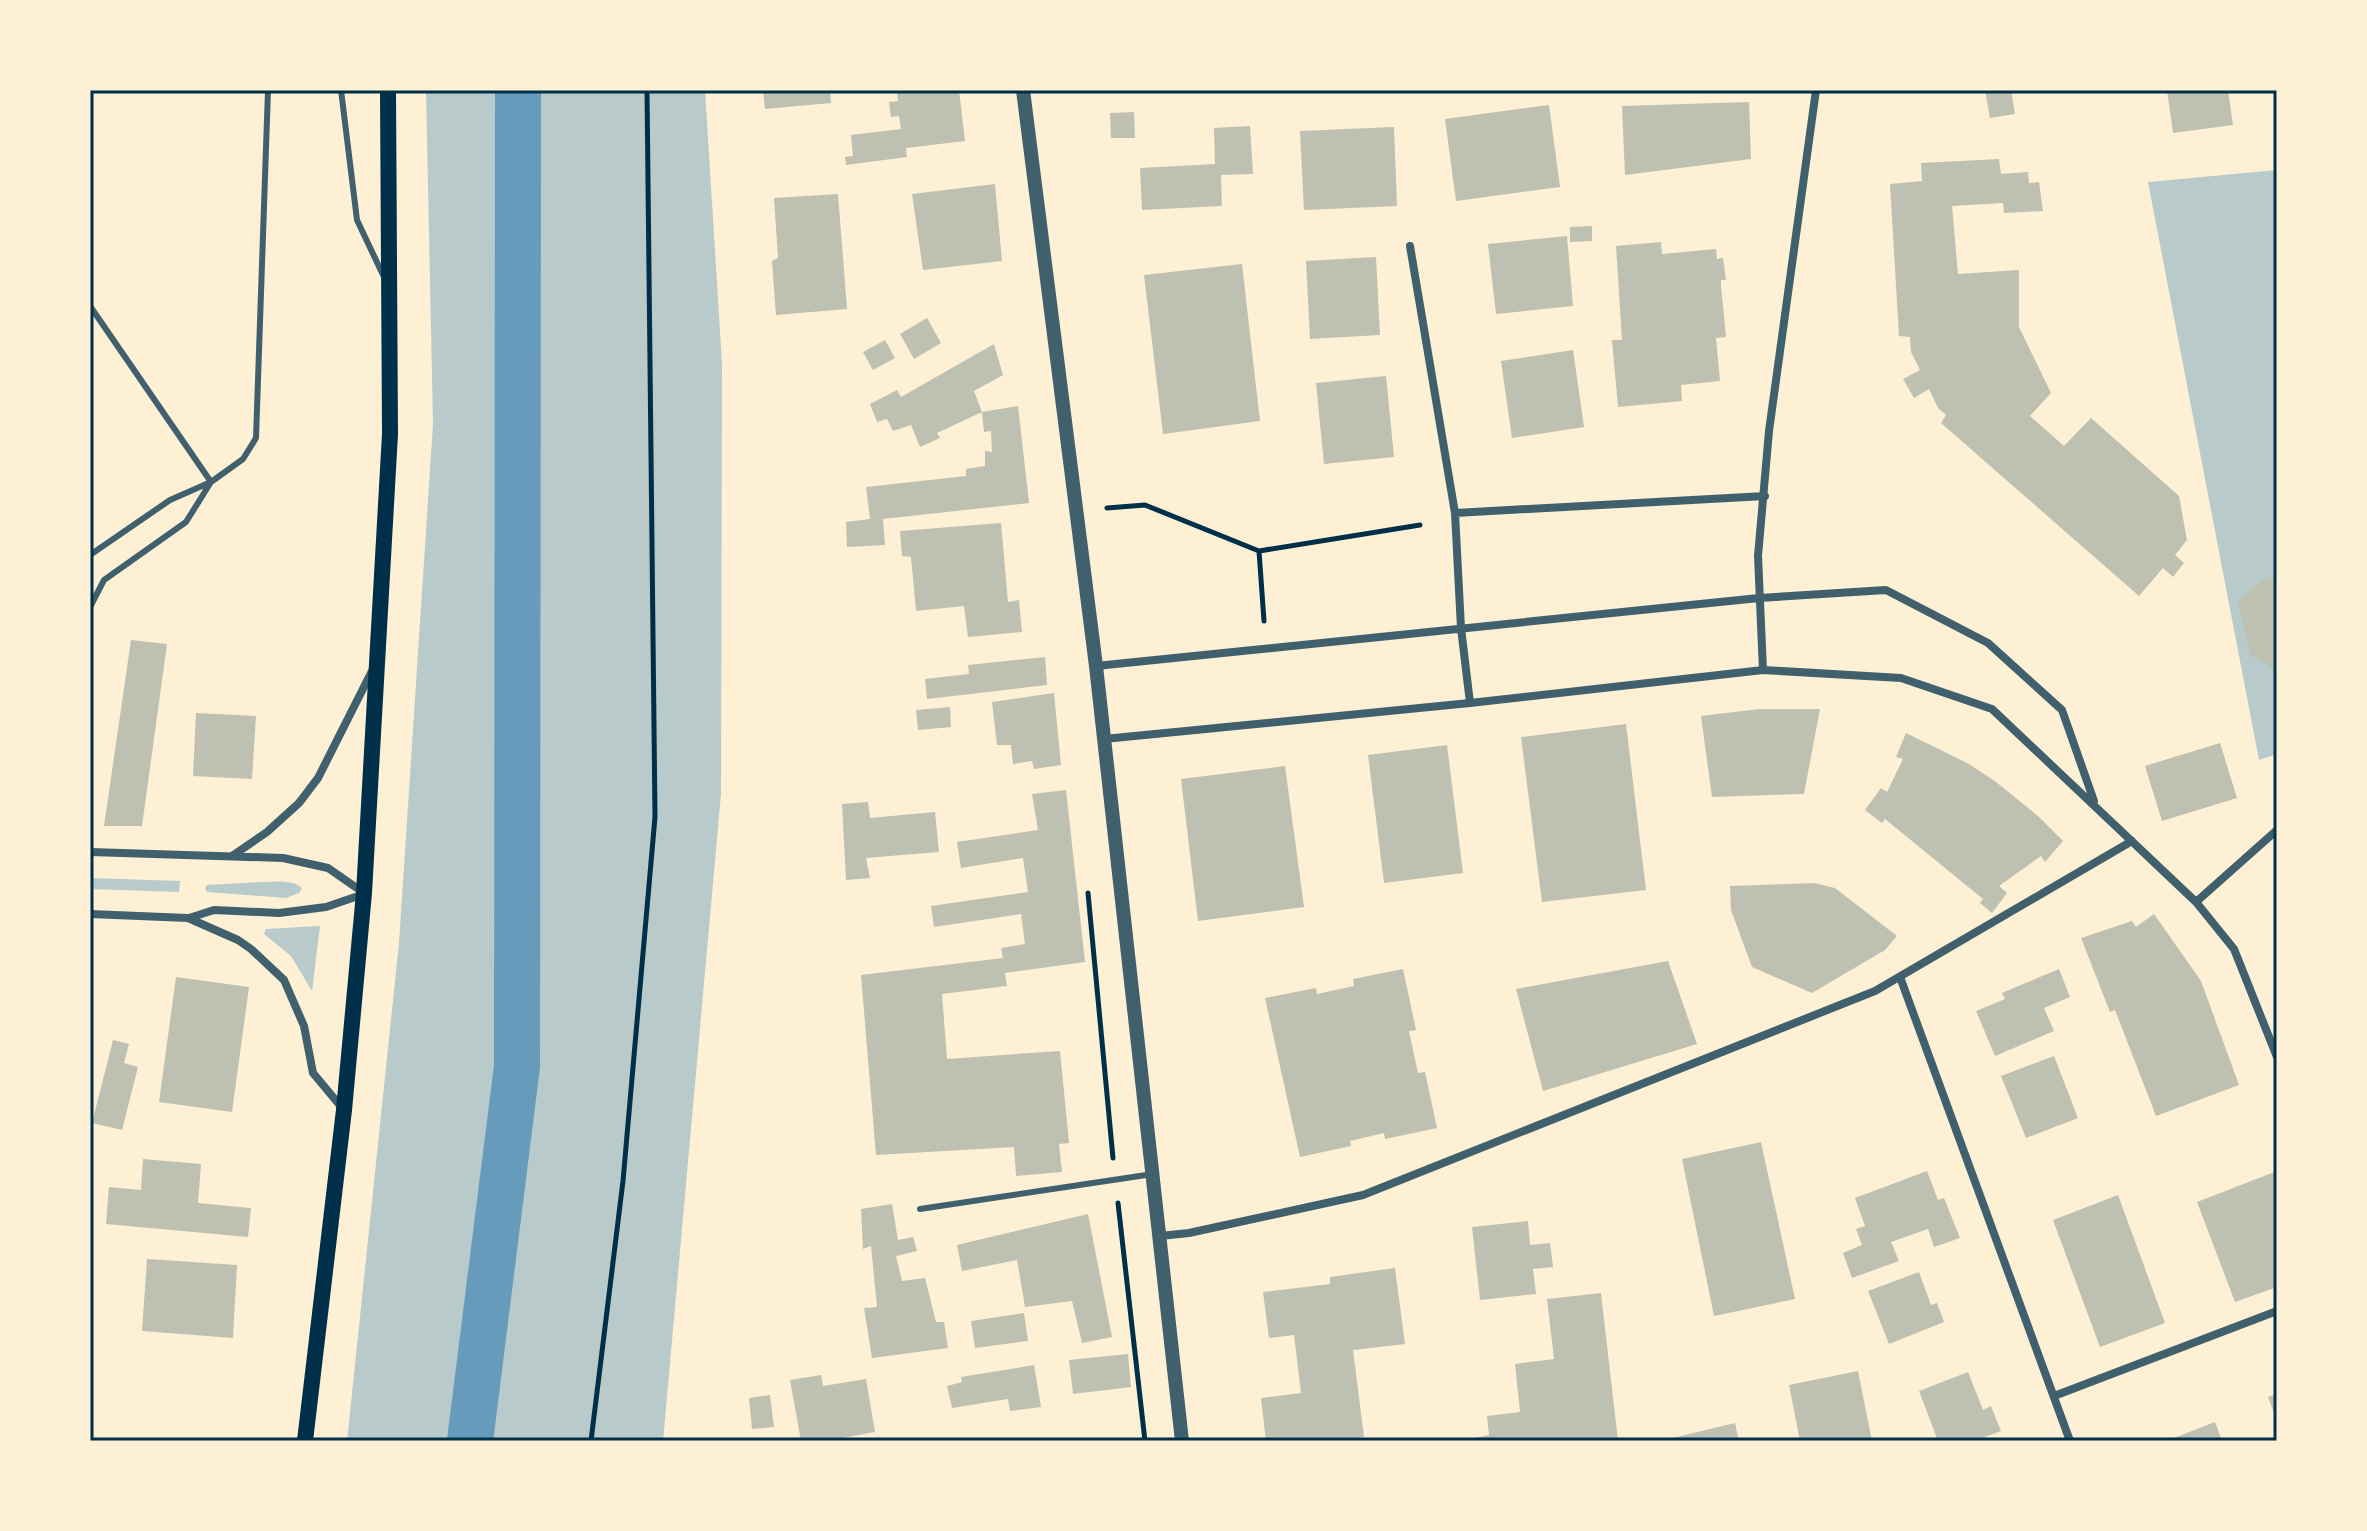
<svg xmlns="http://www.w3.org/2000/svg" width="2367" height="1531" font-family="'Titillium Web',sans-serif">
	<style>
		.green { fill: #b9caca }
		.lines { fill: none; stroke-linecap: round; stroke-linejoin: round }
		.canal { stroke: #669bbc; stroke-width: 46 }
		.building { fill: #bec0b2 }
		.path { stroke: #003049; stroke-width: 5 }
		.service { stroke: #3f606c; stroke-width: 6 }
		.minor { stroke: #3f606c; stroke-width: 8 }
		.tertiary { stroke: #3f606c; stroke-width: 14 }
		.secondary { stroke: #003049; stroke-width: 16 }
		.neatline { fill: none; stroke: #003049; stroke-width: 3 }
	</style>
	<rect width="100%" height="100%" fill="#fdf0d5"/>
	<path class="green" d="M426 90H705L722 363 721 794 663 1441H347L399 943 433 424Z
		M2277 170V754L2259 760 2148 182Z
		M90 878 180 881 179 892 90 889Z
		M262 882C274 882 292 879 302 888L299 893 286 898 207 892 205 888 207 885Z
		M320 926 312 991 291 956 264 934 266 929Z"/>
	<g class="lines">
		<path class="canal" d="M470 1441 517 1066 518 90"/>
	</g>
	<path class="building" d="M763 90H830L831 103 765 109Z
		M897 90H959L965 141 906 148 907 157 846 165 845 157 853 156 851 135 901 129 899 116 891 117 889 102 898 101Z
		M1985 90H2011L2015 114 1990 118Z
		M2167 90H2228L2233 125 2173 133Z
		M1749 102 1751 159 1625 175 1622 106Z
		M1549 105 1560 187 1456 201 1445 119Z
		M1134 112 1135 138H1111L1110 113Z
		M1250 126 1253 174 1221 175 1222 206 1142 210 1140 168 1215 164 1214 128Z
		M1394 127 1397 206 1304 210 1300 131Z
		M1999 159 2001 174 2028 172 2029 183 2039 182 2043 211 2004 213 2003 203 1952 206 1958 274 2019 270V327L2051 393 2030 416 2064 446 2091 418 2179 496 2187 540 2175 555 2184 563 2173 577 2163 568 2139 596 1941 423 1946 415 1938 408 1929 389 1914 398 1903 379 1920 370 1911 352 1910 337 1899 336 1890 184 1922 181 1921 163Z
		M995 184 1002 261 923 270 912 194Z
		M838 194 847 309 776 315 772 261 778 258 774 198Z
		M1592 226V241L1570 242V227Z
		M1567 236 1573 306 1496 314 1488 244Z
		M1661 242 1662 254 1716 249 1717 259 1723 258 1726 280H1721V286L1726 337 1716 338 1720 381 1681 385 1682 401 1618 407 1612 340H1622L1616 246Z
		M1376 257 1380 335 1310 339 1306 261Z
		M1242 264 1260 421 1163 434 1144 275Z
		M927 318 941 343 914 359 900 334Z
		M885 340 895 358 873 370 863 352Z
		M994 344 1003 375 974 391 982 412 937 433 940 438 920 447 911 425 893 431 887 419 877 422 870 404 897 390 901 397Z
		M1573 350 1584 427 1512 438 1501 361Z
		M1386 376 1394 457 1324 464 1316 383Z
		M1018 406 1029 503 883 519 885 545 847 547 846 522 870 519 866 487 966 476V469L985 466V451L992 452 991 431 984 432 982 412Z
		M1001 523 1008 602 1019 600 1022 632 968 637 964 606 916 611 911 557 902 556 900 531Z
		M2277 575V672L2250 654 2238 600 2267 577 2273 582Z
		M131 640 167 644 142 826H104Z
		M1045 657 1047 685 927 699 925 679 969 674 968 665Z
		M1054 693 1061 765 1034 769 1032 761 1013 764 1011 745H997L992 702Z
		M950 707 951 727 918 730 916 710Z
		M1759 709H1820L1804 794 1712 797 1701 716Z
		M196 713 256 716 252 779 193 776Z
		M1626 724 1646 890 1542 902 1521 737Z
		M1906 733 1969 764 1996 782 2038 816 2063 841 2045 862 2041 856 1999 886 2007 893 1992 913 1980 903 1983 899 1885 819 1882 823 1865 810 1881 788 1887 792 1903 759 1896 757Z
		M2220 743 2237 798 2162 821 2145 766Z
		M1447 745 1463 873 1384 883 1368 755Z
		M1285 766 1304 907 1198 921 1181 779Z
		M1066 790 1085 962 1005 973 1007 986 942 994 947 1059 1060 1051 1069 1143 1059 1144 1062 1172 1016 1176 1014 1147 876 1155 861 975 1003 958 1001 948 1025 944 1021 914 934 927 931 906 1028 892 1023 858 961 868 957 842 1038 830 1032 794Z
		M868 802 870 818 935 812 939 852 866 858 870 878 846 880 842 804Z
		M1814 883 1835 888 1897 936 1885 950 1812 993 1752 967 1731 910 1730 886Z
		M2154 914 2201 981 2239 1085 2156 1116 2115 1010 2110 1012 2081 938 2132 921 2136 927Z
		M1668 961 1697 1044 1543 1091 1516 989Z
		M1403 969 1416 1030 1409 1031 1418 1073 1425 1072 1437 1128 1385 1139 1384 1133 1350 1141 1351 1146 1300 1157 1265 998 1316 988 1317 994 1354 986 1353 979Z
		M2059 969 2070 997 2044 1008 2054 1031 1995 1056 1976 1011 2005 999 2002 993Z
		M176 977 249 987 232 1112 159 1102Z
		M113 1040 129 1044 124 1063 138 1067 122 1130 92 1123Z
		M2054 1056 2078 1118 2026 1138 2001 1076Z
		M1761 1142 1795 1299 1714 1316 1682 1159Z
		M143 1159 201 1164 198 1203 251 1208 248 1237 106 1224 109 1187 141 1190Z
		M1927 1171 1938 1200 1944 1198 1960 1238 1934 1247 1928 1229 1891 1242 1899 1261 1852 1278 1843 1253 1862 1245 1856 1229 1865 1226 1855 1198Z
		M2277 1171V1287L2235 1302 2197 1202Z
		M2118 1195 2165 1323 2100 1347 2053 1220Z
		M892 1204 898 1240 913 1237 917 1251 896 1256 902 1281 925 1278 936 1322H944L948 1348 872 1358 864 1308 877 1307 871 1246 863 1249 861 1209Z
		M1088 1214 1112 1337 1082 1343 1072 1301 1025 1307 1017 1260 962 1271 957 1245Z
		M1528 1221 1530 1245 1550 1243 1553 1267 1533 1269 1536 1294 1480 1300 1472 1227Z
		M147 1259 237 1265 233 1338 142 1331Z
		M1395 1268 1405 1344 1353 1350 1364 1437 1330 1441H1266L1261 1398 1301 1393 1294 1335 1269 1338 1263 1292 1330 1284V1277Z
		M1919 1272 1931 1305 1937 1303 1944 1322 1889 1344 1868 1291Z
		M1601 1293 1618 1441H1459L1489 1435 1487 1416 1520 1412 1515 1364 1554 1359 1547 1299Z
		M1024 1313 1028 1341 975 1348 971 1321Z
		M1128 1354 1131 1387 1073 1394 1069 1360Z
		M1034 1365 1041 1407 1010 1411 1008 1399 952 1408 947 1386 962 1382 961 1377Z
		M1858 1371 1872 1441H1800L1789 1385Z
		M1968 1372 1983 1410 1991 1406 2001 1431 1974 1441H1938L1919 1391Z
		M821 1375 823 1386 866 1379 875 1432 826 1441H801L790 1380Z
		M2277 1394V1421L2268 1397Z
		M770 1395 774 1427 752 1429 749 1398Z
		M2215 1422 2222 1441H2166Z
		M1735 1423 1739 1441H1664V1440Z"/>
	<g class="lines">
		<path class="path" d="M1107 508 1145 505 1259 551
			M1264 621 1259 551 1420 525
			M1088 893 1113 1158
			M1118 1203 1145 1441
			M591 1441 623 1181 655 817 647 90"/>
		<path class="service" d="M341 90 357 220 383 275
			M90 306 211 482 186 522 104 580 90 607
			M90 555 170 500 211 482 243 459 256 438 268 90
			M920 1209 1153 1174"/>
		<path class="minor" d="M1410 246 1455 513 1461 628 1470 703
			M1455 513 1765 496
			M1096 666 1759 598 1886 590 1988 643 2062 710 2094 801
			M1763 670 1758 556 1769 431 1816 90
			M1104 739 1470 703 1763 670 1901 678 1992 709 2196 902 2234 949 2277 1057
			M90 852 283 858 328 868 364 893
			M232 856 267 832 299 803 318 778 373 669
			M2196 902 2277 830
			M90 914 188 918 238 940 251 949 284 980 304 1026 313 1073 343 1109
			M189 918 214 910 279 913 326 907 364 894
			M1900 977 2070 1441
			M1160 1236 1189 1233 1363 1195 1875 991 2132 841
			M2054 1396 2277 1311"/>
		<path class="tertiary" d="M1023 90 1096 666 1182 1441"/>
		<path class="secondary" d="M305 1441 344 1110 364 893 390 434 388 90"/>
	</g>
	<rect width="2367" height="1531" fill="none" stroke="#fdf0d5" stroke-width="184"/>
	<rect x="92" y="92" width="2183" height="1347" class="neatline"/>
</svg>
